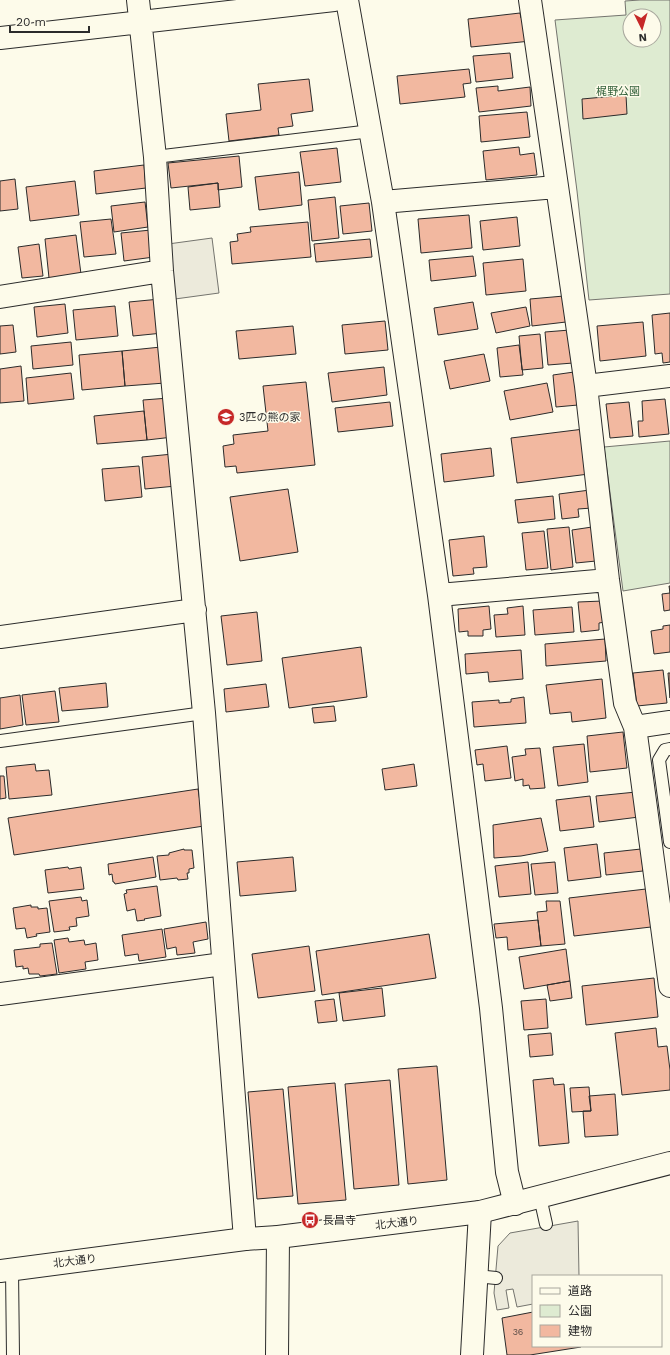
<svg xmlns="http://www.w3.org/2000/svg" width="670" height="1355" font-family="'Work Sans','Noto Sans JP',sans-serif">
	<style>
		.green { fill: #deebd1; stroke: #74746e; fill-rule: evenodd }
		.parking { fill: #eceadb; stroke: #74746e }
		.building { fill: #f2b8a0; stroke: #2b2b2b }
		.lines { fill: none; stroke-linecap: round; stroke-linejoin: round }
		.lane-casing { stroke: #2b2b2b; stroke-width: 14 }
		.street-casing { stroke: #2b2b2b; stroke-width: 24 }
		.secondary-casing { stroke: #2b2b2b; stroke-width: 24 }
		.lane { stroke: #fdfbea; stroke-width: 12 }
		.street { stroke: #fdfbea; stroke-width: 22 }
		.secondary { stroke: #fdfbea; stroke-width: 22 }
		.labels { text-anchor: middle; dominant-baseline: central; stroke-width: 3; stroke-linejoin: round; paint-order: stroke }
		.number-label { font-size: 9px; fill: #5d4e48 }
		.park-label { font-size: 11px; fill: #34623c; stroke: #fdfbea }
		.poi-label { font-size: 11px; fill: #2b2b2b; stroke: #fdfbea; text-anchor: start }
		.street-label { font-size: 11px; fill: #2b2b2b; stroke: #fdfbea }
	</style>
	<rect width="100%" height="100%" fill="#fdfbea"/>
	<path class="green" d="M640 0H670V294L589 300 577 191 555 20 626 15 625 1ZM630 16H654V40H630Z
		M670 441V583L623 591 604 447Z"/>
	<path class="parking" d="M212 238 219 293 175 299 168 244Z
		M578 1221 579 1276H533V1304L517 1307 513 1289 506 1290 509 1308 497 1310 494 1293 498 1246 510 1233Z"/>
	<path class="building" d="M520 13 521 18 529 17 531 41 471 47 468 19Z
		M510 53 513 78 476 82 473 56Z
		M469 69 471 83 463 84 465 97 400 104 397 76Z
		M309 79 313 111 291 114 293 126 278 128 279 135 229 141 226 114 261 110 258 84Z
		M498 86V91L530 87 531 106 479 112 476 88Z
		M626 95 627 114 583 119 582 99Z
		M527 112 530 137 481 142 479 116Z
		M519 147 520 155 534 153 537 175 486 180 483 151Z
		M337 148 341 182 305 186 300 152Z
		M239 156 242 187 218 190V183L171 188 168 163Z
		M144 165 146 188 96 194 94 171Z
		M299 172 302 205 259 210 255 177Z
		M15 179 18 209 0 211V181Z
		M75 181 79 215 30 221 26 187Z
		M218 183 220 207 190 210 188 187Z
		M335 197 339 238 312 241 308 200Z
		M145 202 148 227 114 232 111 206Z
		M369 203 372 231 343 234 340 206Z
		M469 215 472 248 421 253 418 219Z
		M517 217 520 246 483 250 480 221Z
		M111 219 116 254 84 257 80 222Z
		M308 222 311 257 232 264 230 242 238 241 237 234 251 232 250 227Z
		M151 230 154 257 124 261 121 233Z
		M76 235 81 274 49 278 45 239Z
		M370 239 372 257 316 262 314 244Z
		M39 244 43 276 22 278 18 247Z
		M473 256 476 276 431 281 429 260Z
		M523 259 526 291 486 295 483 263Z
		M564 296 566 322 532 326 530 299Z
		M160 299 163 333 133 336 129 302Z
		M473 302 478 329 438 335 434 308Z
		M65 304 68 333 37 337 34 307Z
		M115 306 118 336 76 340 73 310Z
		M526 307 530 326 496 333 491 313Z
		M670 313V362L663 363 662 353 655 354 652 315Z
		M385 321 388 350 345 354 342 325Z
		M643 322 646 356 600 361 597 326Z
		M13 325 16 352 0 354V326Z
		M293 326 296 354 239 359 236 331Z
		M570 330 573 363 548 365 545 332Z
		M540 334 543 368 522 370 519 336Z
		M71 342 73 365 33 369 31 346Z
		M519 345 523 375 500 377 497 348Z
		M161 347 165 383 125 386 122 351Z
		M122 351 125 386 82 390 79 355Z
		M484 354 490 381 450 389 444 361Z
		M21 366 24 401 0 403V369Z
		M384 367 387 395 332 402 328 373Z
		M574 372 578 405 556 407 553 375Z
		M71 373 74 399 28 404 26 378Z
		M306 382 315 465 237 473 236 466 225 467 223 446 234 444 233 435 268 431 263 386Z
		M547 383 553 412 510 420 504 391Z
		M169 398 173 437 147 440 143 400Z
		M665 399 669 434 639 437 638 421H643L642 401Z
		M390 402 393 426 338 432 335 408Z
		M629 402 633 436 610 438 606 404Z
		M144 411 147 440 97 444 94 416Z
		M584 429 589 474 517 483 511 438Z
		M491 448 494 476 444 482 441 454Z
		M173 454 176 486 145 489 142 457Z
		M139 466 142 497 105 501 102 469Z
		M288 489 298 552 240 561 230 497Z
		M590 490 592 508 578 509 579 517 562 519 559 494Z
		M553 496 555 519 518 523 515 500Z
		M569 527 573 567 551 570 547 529Z
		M592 527 596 561 576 563 572 530Z
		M544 531 548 568 526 570 522 533Z
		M484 536 487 567 473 568 474 574 453 576 449 540Z
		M669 586H670V610L664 611 662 594 670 593Z
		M603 601 605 622 599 623V630L581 632 578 602Z
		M489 606 491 629 483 630V636H468V631L459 632 458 609Z
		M523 606 525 635 496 637 494 615 508 614 507 608Z
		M572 607 574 632 535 635 533 610Z
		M257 612 262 661 227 665 221 616Z
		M670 625V652L654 654 651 631 663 629V626Z
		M605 639 606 661 546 666 545 644Z
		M361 647 367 697 289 708 282 658Z
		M521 650 523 679 489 682 488 672 466 674 465 654Z
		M663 670 667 703 637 706 633 673Z
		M668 673H670V698Z
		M602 679 606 718 572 722 571 712 550 714 546 685Z
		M106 683 108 707 62 711 59 688Z
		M266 684 269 707 226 712 224 689Z
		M55 691 59 722 26 725 22 695Z
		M20 695 23 725 0 729V698Z
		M524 697 526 723 474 727 472 702 499 700V703L511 702V699Z
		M334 706 336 721 314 723 312 708Z
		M623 732 627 768 590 772 587 736Z
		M584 744 588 782 558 786 553 747Z
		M507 746 511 778 485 781 483 764 477 765 475 750Z
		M540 748 545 788 530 789 529 785 523 786V779L515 781 512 757 526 755 525 749Z
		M35 764 36 771 49 770 52 795 9 799 6 767Z
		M414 764 417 786 385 790 382 769Z
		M0 776H4L6 798 0 799Z
		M198 789 204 826 14 855 8 818Z
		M636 792 639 817 599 822 596 796Z
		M590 796 594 827 560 831 556 800Z
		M541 818 548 851 521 856 494 858 493 825Z
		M597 844 601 877 568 881 564 848Z
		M184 849V850H192L194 868 189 869V873H187L188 879 178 880 177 878 160 880 157 856 169 855V853Z
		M641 849 643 871 606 875 604 853Z
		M153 857 156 877 115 884 114 882H113L112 874 109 875 108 864Z
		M293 857 296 891 240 896 237 862Z
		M528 862 531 894 499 897 495 866Z
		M555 862 558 893 535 895 531 864Z
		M68 867 69 869 81 867 84 889 48 893 45 870Z
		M157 886 161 916 144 919 145 920 137 921 135 909 127 911 124 894 127 893 126 890Z
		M646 889 651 927 574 936 569 898Z
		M81 897 82 901 87 900 89 916 76 918 77 926 69 927 70 930 54 932 49 901Z
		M546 901H560L565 944 541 946 537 912 547 911Z
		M31 905V907H38V909L47 908 50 932 36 934 37 936 27 938 25 928 16 929 13 908Z
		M538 920 541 946 508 950 507 937 496 938 494 924Z
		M206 922 208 939 193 942 195 953 177 955 176 947 167 949 164 929Z
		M162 929 166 957 139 961 138 954 125 956 122 935Z
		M429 934 436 978 322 995 316 951Z
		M68 938 69 942 84 940 85 945 96 943 98 960 85 962 86 969 59 973 54 940Z
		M52 943 57 974 40 976 39 974H29L28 968 23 969V966L16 967 14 950 40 947V944Z
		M309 946 315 991 258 998 252 954Z
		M566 949 570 981 524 989 519 957Z
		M654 978 658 1017 586 1025 582 986Z
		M570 981 572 998 550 1001 547 985Z
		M382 988 385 1016 343 1021 339 993Z
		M334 999 337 1021 318 1023 315 1001Z
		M546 999 548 1028 524 1030 521 1001Z
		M656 1028 658 1047 667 1046 670 1070V1090L622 1095 615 1033Z
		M551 1033 553 1055 530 1057 528 1035Z
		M437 1066 447 1180 408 1184 398 1069Z
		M553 1078 554 1085 564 1084 569 1143 539 1146 533 1080Z
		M390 1080 399 1185 354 1189 345 1084Z
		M335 1083 346 1200 298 1204 288 1087Z
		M589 1087 591 1111 572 1112 570 1088Z
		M283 1089 293 1196 257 1199 248 1092Z
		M615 1094 618 1135 585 1137 583 1111H591L589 1096Z
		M533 1312V1346H581V1347L530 1355H507L502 1318Z"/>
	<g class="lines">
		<g class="lane-casing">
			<path id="lane" d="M155 157 371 131
				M0 741 204 713
				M670 749 665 750 659 760 670 842
				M540 1197 546 1224
				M12 1270 13 1355
				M476 1276 496 1278"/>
		</g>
		<g class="street-casing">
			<path id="street" d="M138 0 155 157 162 271 204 713 245 1239
				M347 0 383 202 439 595 491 1008 507 1172 515 1204
				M530 0 586 386 608 580 625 703 635 727 670 986
				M0 38 334 0
				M383 202 556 187
				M0 297 162 271
				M586 386 670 376
				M439 595 608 580
				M0 637 195 610
				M635 727 670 722
				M0 994 223 964
				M277 1355 278 1237
				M472 1355 480 1212"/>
		</g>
		<g class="secondary-casing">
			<path id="secondary" d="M0 1271 245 1239 278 1237 480 1212 670 1163"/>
		</g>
		<use href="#lane" class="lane"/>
		<use href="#street" class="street"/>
		<use href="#secondary" class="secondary"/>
	</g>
	<defs>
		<g id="school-disc" transform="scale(0.9)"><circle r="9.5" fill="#c62828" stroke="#fdfbea"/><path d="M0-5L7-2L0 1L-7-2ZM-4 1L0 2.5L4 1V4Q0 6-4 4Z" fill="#fff"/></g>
		<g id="bus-disc" transform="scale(0.9)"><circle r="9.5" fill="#c62828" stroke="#fdfbea"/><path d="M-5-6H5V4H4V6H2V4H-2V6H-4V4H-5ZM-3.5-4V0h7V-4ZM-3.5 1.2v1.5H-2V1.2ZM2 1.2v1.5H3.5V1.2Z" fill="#fff"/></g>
	</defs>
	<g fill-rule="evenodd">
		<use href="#school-disc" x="226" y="417"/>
		<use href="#bus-disc" x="310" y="1220"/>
	</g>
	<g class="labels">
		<g class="number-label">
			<text x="518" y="1332">36</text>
		</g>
		<g class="park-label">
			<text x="618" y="91">梶野公園</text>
		</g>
		<g class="poi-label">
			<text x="239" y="417">3匹の熊の家</text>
			<text x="323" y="1220">長昌寺</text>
		</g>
		<g class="street-label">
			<text transform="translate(397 1223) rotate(-7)">北大通り</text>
			<text transform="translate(75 1261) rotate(-7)">北大通り</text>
		</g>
	</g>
	<rect x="532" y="1275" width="130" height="72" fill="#fdfbea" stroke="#a9a89e"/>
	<rect x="540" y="1288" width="20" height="6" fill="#fdfbea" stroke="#a9a89e"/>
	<text x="568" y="1295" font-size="12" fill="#2b2b2b">道路</text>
	<rect x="540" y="1305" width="20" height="12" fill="#deebd1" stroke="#a9a89e"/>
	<text x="568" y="1315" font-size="12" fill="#2b2b2b">公園</text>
	<rect x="540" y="1325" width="20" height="12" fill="#f2b8a0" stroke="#a9a89e"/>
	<text x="568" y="1335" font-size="12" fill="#2b2b2b">建物</text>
	<g transform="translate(642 28) rotate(175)"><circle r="19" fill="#fdfbea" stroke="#a9a89e"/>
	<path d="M0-3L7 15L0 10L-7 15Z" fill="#c62828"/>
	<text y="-6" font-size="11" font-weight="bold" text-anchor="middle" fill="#2b2b2b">N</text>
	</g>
	<path d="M10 26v6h79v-6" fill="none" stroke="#2b2b2b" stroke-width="2"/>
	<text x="16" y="26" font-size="12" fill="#2b2b2b" stroke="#fdfbea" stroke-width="3" paint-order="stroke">20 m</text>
</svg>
